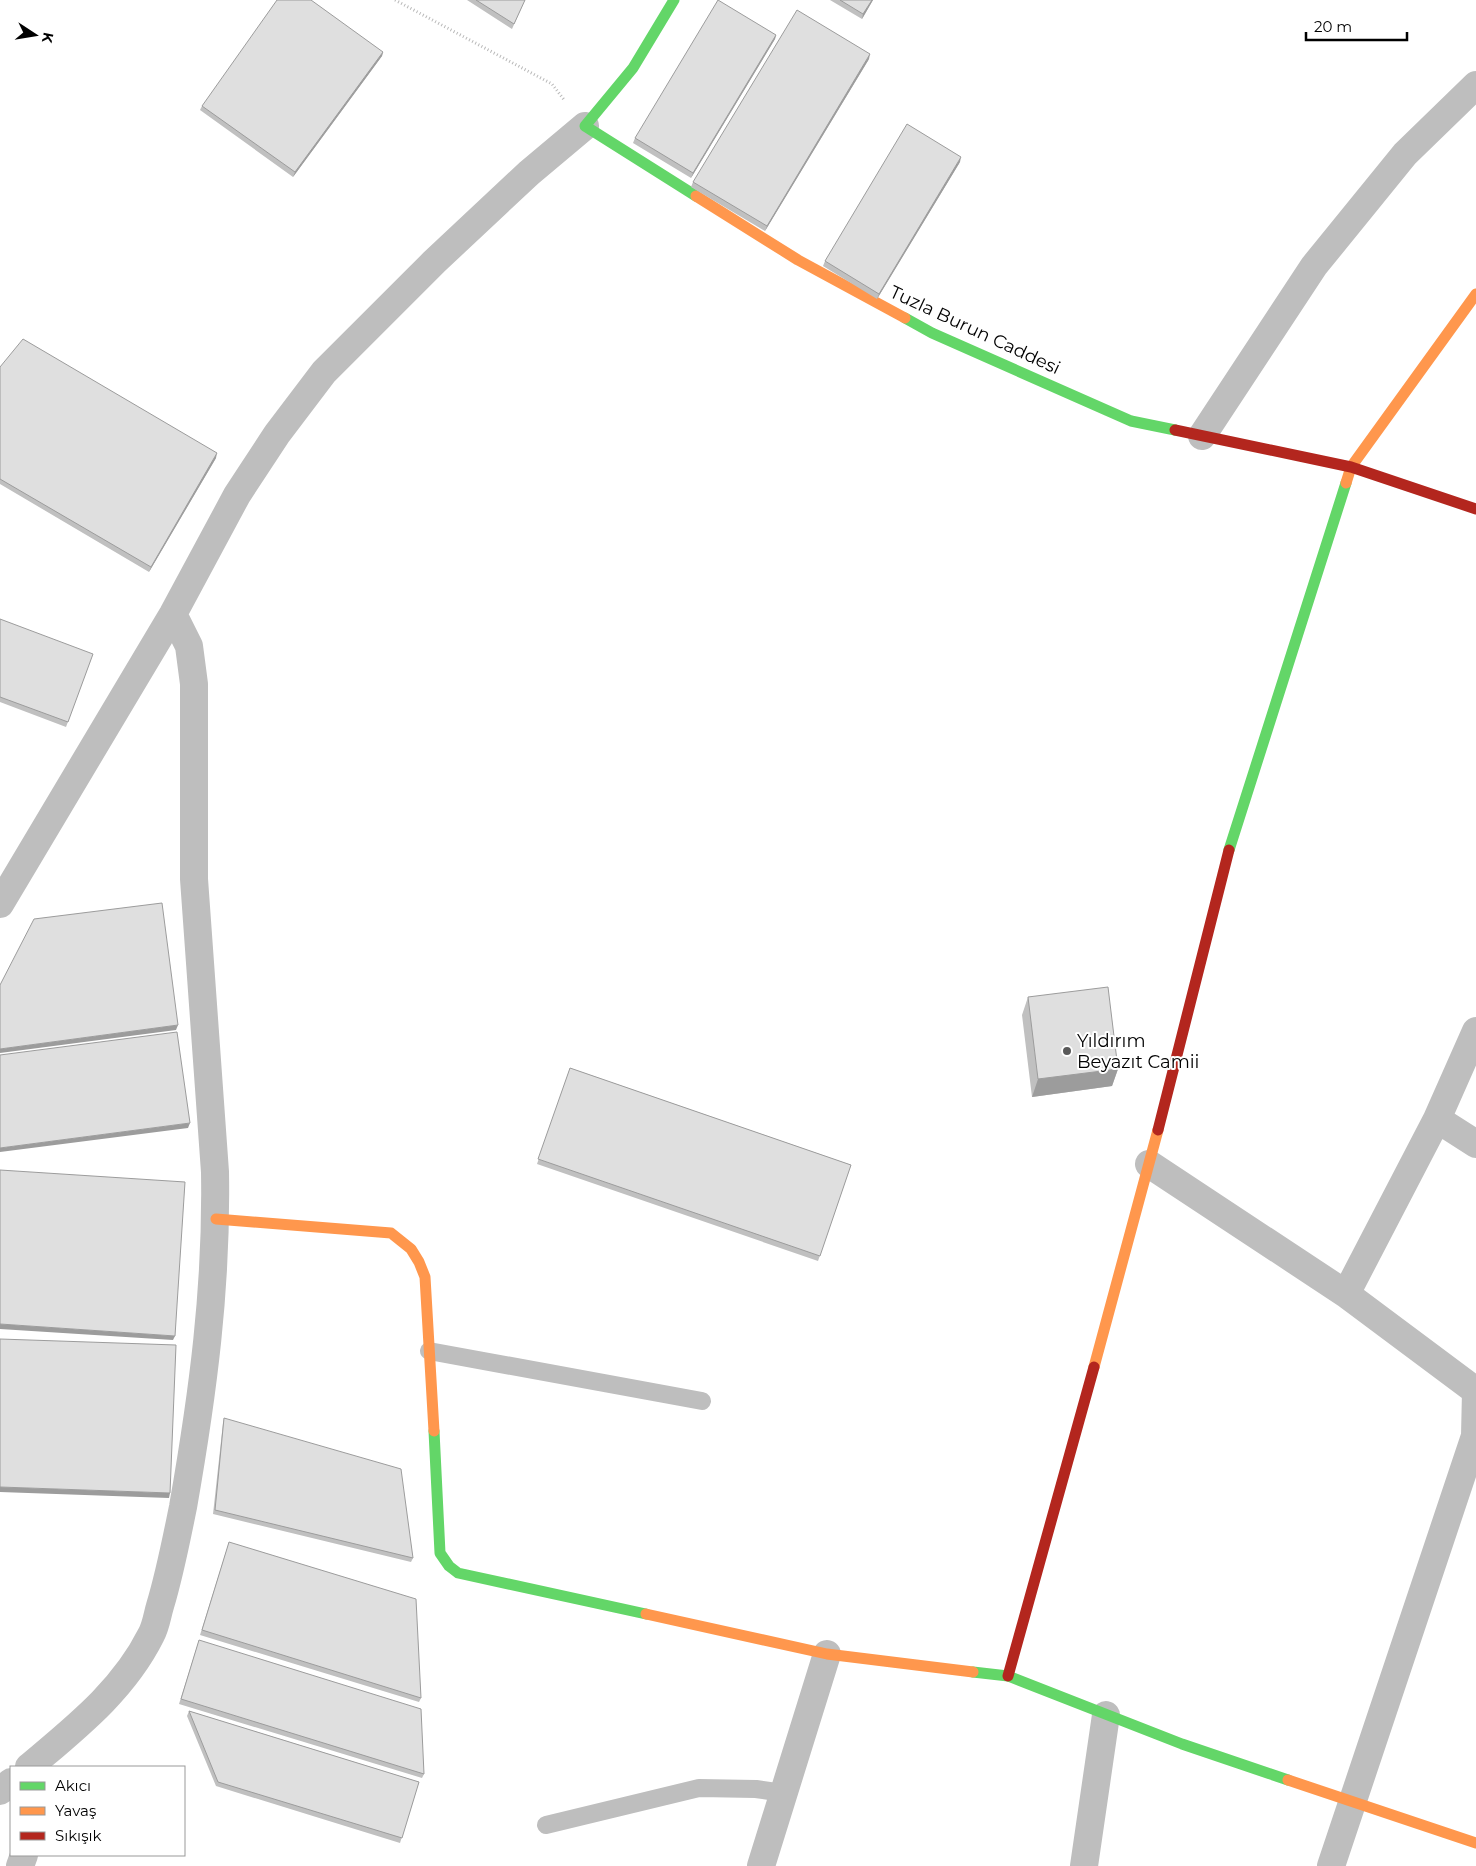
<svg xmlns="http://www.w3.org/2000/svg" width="1476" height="1866" font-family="Montserrat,sans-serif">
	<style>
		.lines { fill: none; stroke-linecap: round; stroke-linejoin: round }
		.path { stroke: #b9b9b9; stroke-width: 3; stroke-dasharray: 1 2.5; stroke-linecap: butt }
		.lane { stroke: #bebebe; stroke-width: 18 }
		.street { stroke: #bebebe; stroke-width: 28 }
		.fast { stroke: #63d668; stroke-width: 11 }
		.slow { stroke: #ff974d; stroke-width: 11 }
		.jam { stroke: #b3261e; stroke-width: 11 }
		.wall { fill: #c0c0c0 }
		.shaded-wall { fill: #9c9c9c }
		.building { fill: #dfdfdf; stroke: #9c9c9c }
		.poi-dot { fill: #595959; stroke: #fff; stroke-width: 2 }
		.labels { text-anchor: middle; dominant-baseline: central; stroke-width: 4; stroke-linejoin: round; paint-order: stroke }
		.street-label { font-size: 18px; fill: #000; stroke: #fff }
		.poi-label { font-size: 18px; fill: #000; stroke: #fff; text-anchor: start }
	</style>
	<rect width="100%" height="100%" fill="#fff"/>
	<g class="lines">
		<path class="path" d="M395 0 552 84 565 101"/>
		<path class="lane" d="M429 1351 702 1401
			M546 1825 699 1788 756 1789 783 1793"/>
		<path class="street" d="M1202 436 1314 266 1405 154 1476 85
			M0 904 173 614 237 495 277 434 324 372 434 262 529 173 585 126
			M1437 1119 1476 1144
			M1149 1164 1346 1294 1476 1391 1475 1436 1331 1866
			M1346 1294 1437 1119 1476 1031
			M29 1767C75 1728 123 1691 151 1635 156 1626 157 1616 160 1606 170 1573 176 1541 183 1507 203 1393 217 1288 215 1172L194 879V684L189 646 173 614
			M0 1791 11 1782
			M20 1866 24 1855
			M761 1866 827 1654
			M1084 1866 1106 1715"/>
		<path class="fast" d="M674 0 633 68 585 126 696 196
			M905 318 932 333 1131 421 1175 430
			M1229 850 1346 483
			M434 1431 440 1553 449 1566 458 1573 646 1614
			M973 1672 1008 1676 1182 1744 1288 1780"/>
		<path class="slow" d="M696 196 798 260 905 318
			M1346 483 1351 467 1476 294
			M216 1219 391 1233 411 1249 419 1262 425 1277 434 1431
			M1094 1367 1158 1130
			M646 1614 827 1654 973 1672
			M1288 1780 1476 1843"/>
		<path class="jam" d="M1175 430 1351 467 1476 509
			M1158 1130 1229 850
			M1008 1676 1094 1367"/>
	</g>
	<path class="wall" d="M467 0H525L512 29Z
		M830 0H873L862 19Z
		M776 35 775 39 691 178 633 143 635 138Z
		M383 52 382 56 293 177 200 110 202 106Z
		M869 59 765 231 691 187 693 182Z
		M960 162 877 299 823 266 825 261Z
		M0 367 216 458 149 572 0 484Z
		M0 619 91 659 66 727 0 702Z
		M1028 997 1118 1069 1112 1086 1032 1097 1022 1015Z
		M570 1068 851 1165 818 1261 537 1164Z
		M224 1418 413 1558 411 1562 213 1514 223 1423Z
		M229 1542 421 1698 419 1702 200 1635Z
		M199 1640 424 1774 422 1778 179 1704Z
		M189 1711 419 1782 400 1843 216 1786 187 1716Z"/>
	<path class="shaded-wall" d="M872 0H873L862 19 863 14Z
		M776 35 775 39 691 178 693 173Z
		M383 52 382 56 293 177 295 172Z
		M870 54 869 59 765 231 767 226Z
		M961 157 960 162 877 299 879 294Z
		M217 453 216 458 149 572 151 567Z
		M178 1025 176 1030 0 1053V1049Z
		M1118 1069 1112 1086 1032 1097 1038 1079Z
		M190 1123 188 1128 0 1152V1148Z
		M0 1324 175 1336 173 1340 0 1329Z
		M0 1487 170 1493 169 1498 0 1492Z"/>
	<path class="building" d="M277 0H311L383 52 295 172 202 106Z
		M476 0H525L514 24Z
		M718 0 776 35 693 173 635 138Z
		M840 0H872L863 14Z
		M797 10 870 54 767 226 693 182Z
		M907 124 961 157 879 294 825 261Z
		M23 339 217 453 151 567 0 479V367Z
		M0 619 93 654 68 722 0 697Z
		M162 903 178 1025 0 1049V985L34 919Z
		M1108 987 1118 1069 1038 1079 1028 997Z
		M177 1032 190 1123 0 1148V1055Z
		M570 1068 851 1165 820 1256 538 1159Z
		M0 1170 185 1182 175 1336 0 1324Z
		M0 1339 176 1345 170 1493 0 1487Z
		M224 1418 401 1469 413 1558 215 1510Z
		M229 1542 416 1599 421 1698 202 1630Z
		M199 1640 421 1709 424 1774 181 1699Z
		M189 1711 419 1782 402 1838 218 1782Z"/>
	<circle class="poi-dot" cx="1067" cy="1051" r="5"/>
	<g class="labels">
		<g class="street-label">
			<text transform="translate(975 330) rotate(25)">Tuzla Burun Caddesi</text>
		</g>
		<g class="poi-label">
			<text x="1077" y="1041">Yıldırım<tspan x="1077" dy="21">Beyazıt Camii</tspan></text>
		</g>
	</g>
	<rect x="10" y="1766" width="175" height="90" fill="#ffffff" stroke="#999999"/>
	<rect x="20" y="1782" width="25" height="8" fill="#63d668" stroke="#999999"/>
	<text x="55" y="1791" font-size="15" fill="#000000">Akıcı</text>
	<rect x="20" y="1807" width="25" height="8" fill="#ff974d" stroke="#999999"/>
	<text x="55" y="1816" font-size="15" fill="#000000">Yavaş</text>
	<rect x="20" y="1832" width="25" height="8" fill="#b3261e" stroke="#999999"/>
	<text x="55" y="1841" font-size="15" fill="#000000">Sıkışık</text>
	<g transform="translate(35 35) rotate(102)" stroke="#ffffff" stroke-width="4" paint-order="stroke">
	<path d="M0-4L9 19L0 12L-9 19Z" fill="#000000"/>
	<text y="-8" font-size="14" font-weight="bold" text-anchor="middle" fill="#000000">K</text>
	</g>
	<path d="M1306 32v8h101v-8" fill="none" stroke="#000000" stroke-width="2.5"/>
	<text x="1314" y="32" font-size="15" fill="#000000" stroke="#ffffff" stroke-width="4" paint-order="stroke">20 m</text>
</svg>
